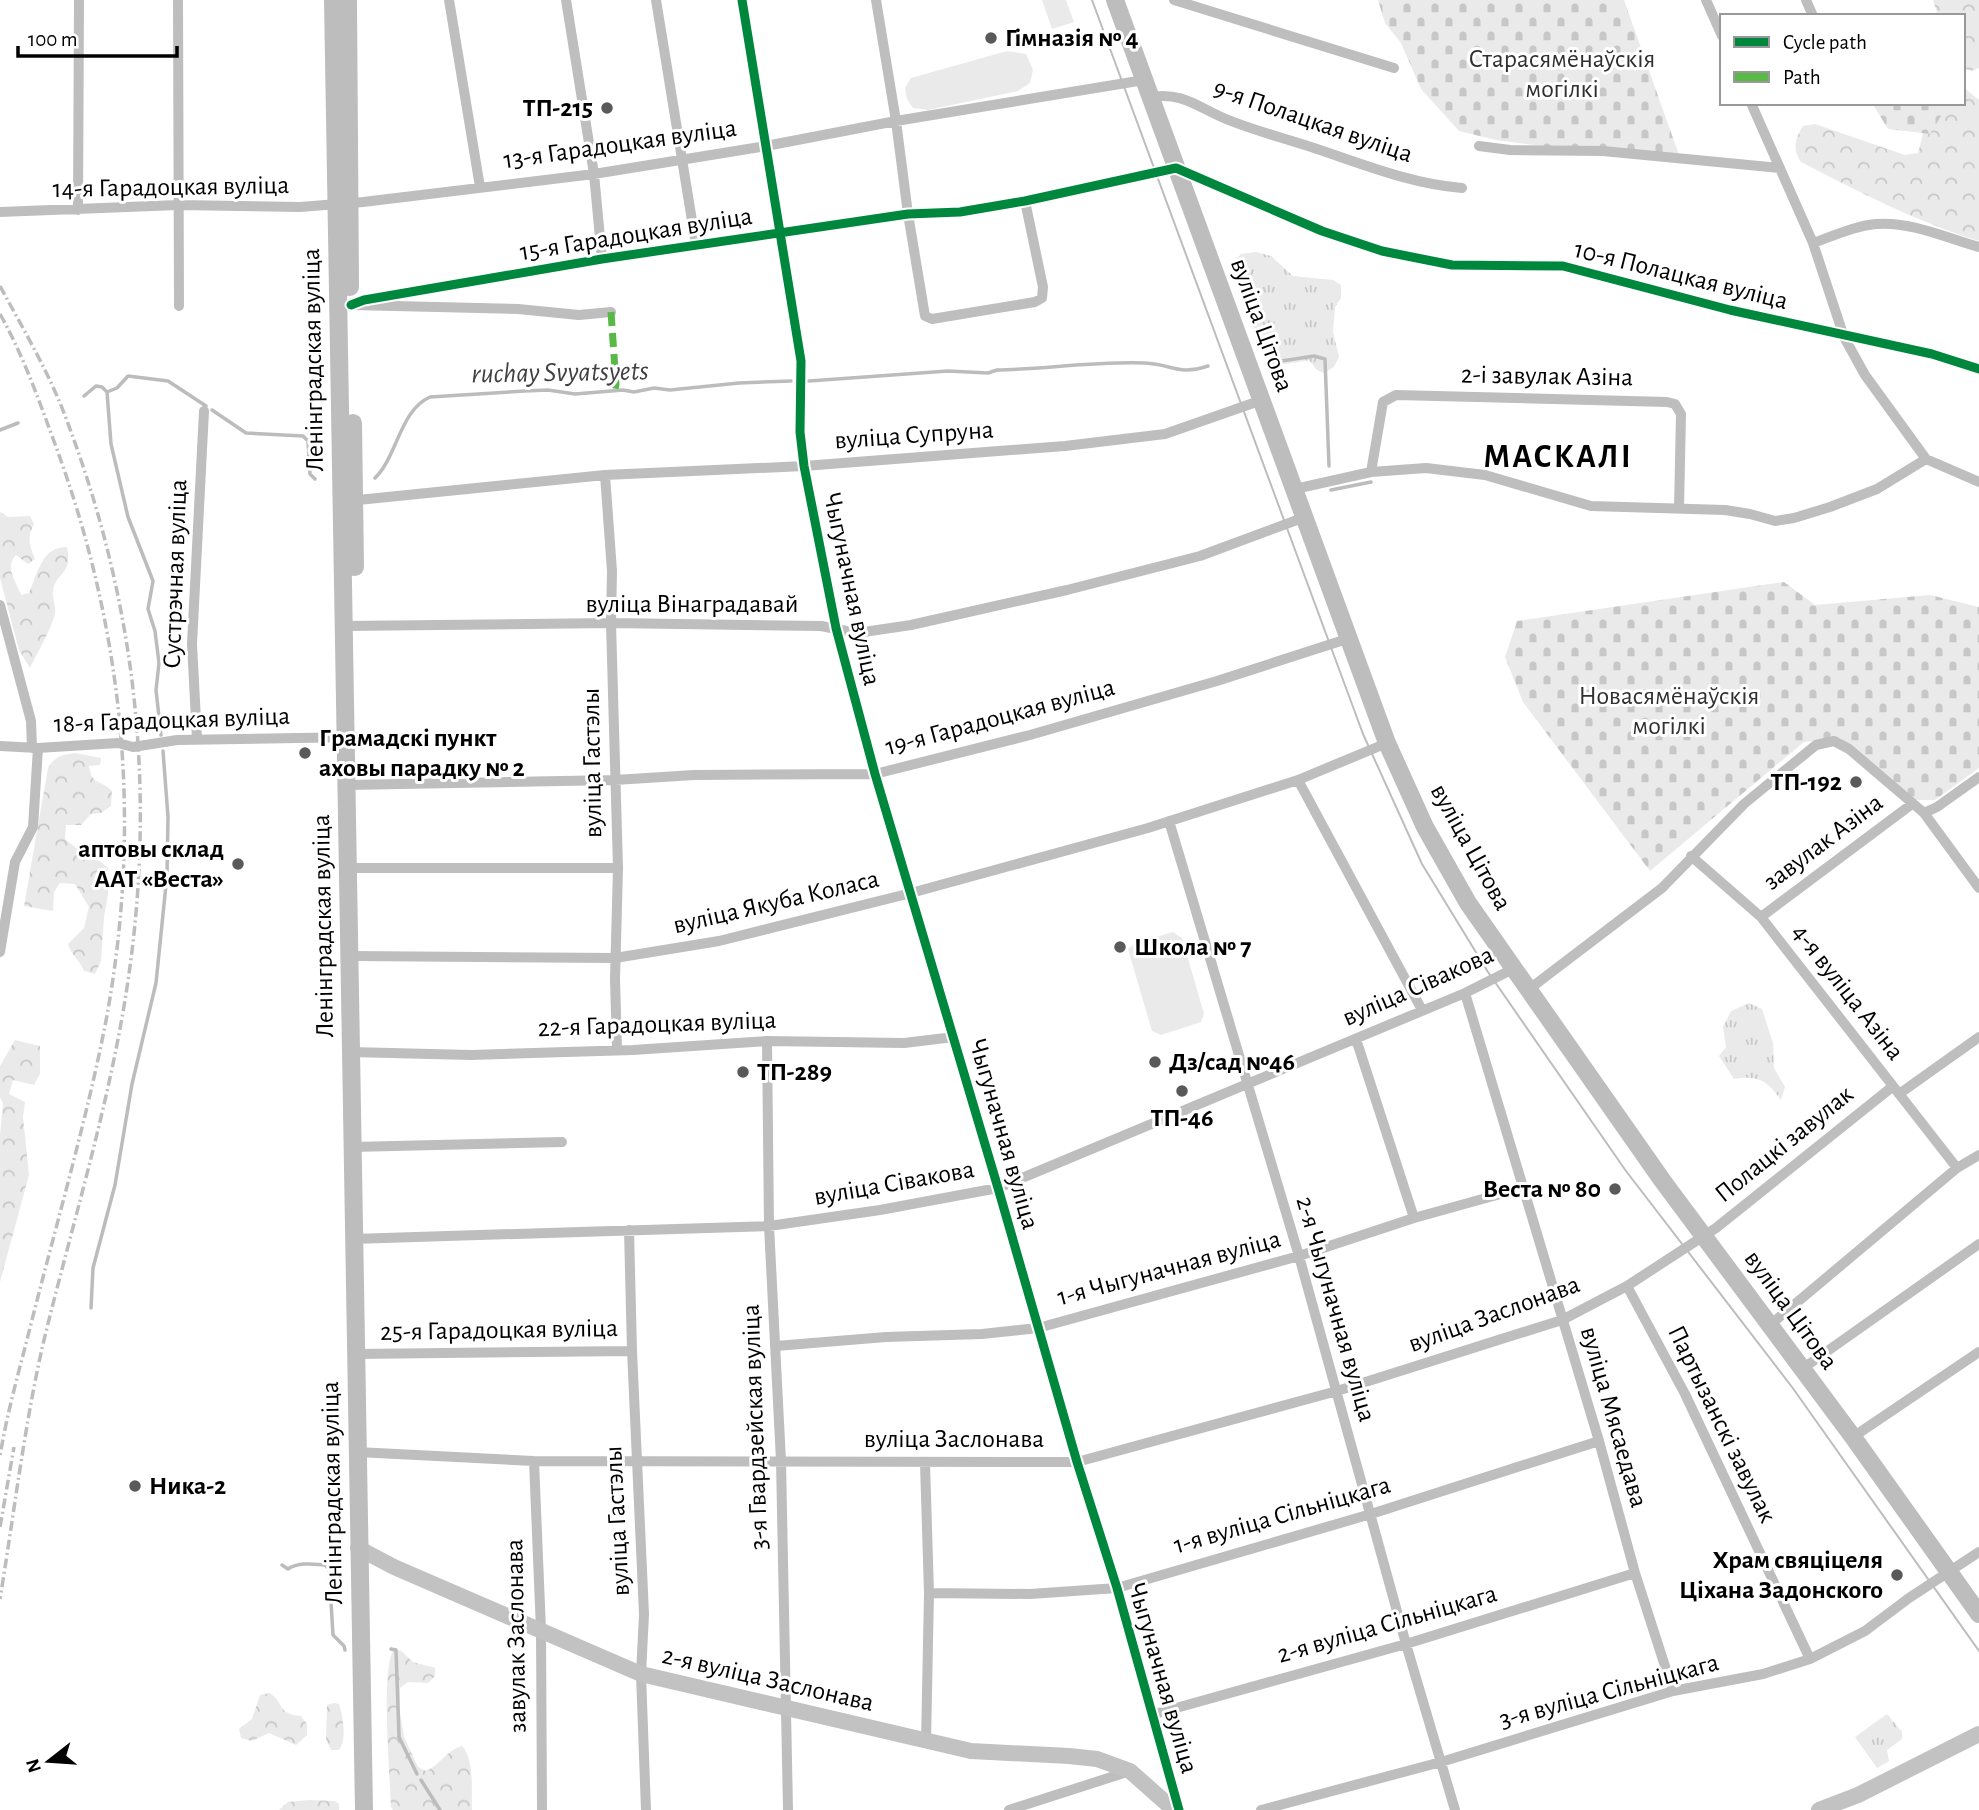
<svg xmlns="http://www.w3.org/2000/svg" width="1979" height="1810" font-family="'Alegreya Sans',sans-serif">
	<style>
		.grass { fill: url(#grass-tufts) }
		.forest { fill: url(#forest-crowns) }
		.cemetery { fill: url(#cemetery-stones) }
		.pitch { fill: #eaeaea }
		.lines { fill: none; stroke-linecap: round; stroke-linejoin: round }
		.stream { stroke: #bcbcbc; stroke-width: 3.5 }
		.street { stroke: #bebebe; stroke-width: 10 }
		.secondary { stroke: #c2c2c2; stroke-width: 16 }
		.primary { stroke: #bdbdbd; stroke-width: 18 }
		.tram { stroke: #bdbdbd; stroke-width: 2 }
		.rail { stroke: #bdbdbd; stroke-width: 3.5; stroke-dasharray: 10 3.5 2 3.5; stroke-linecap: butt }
		.quiet { stroke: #58b947; stroke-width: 7; stroke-dasharray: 14 7; stroke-linecap: butt }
		.cycleway-casing { stroke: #fff; stroke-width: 13 }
		.cycleway { stroke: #00873e; stroke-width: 9 }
		.poi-dot { fill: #595959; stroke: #fff; stroke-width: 2.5 }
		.labels { text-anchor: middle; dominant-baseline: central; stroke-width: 6; stroke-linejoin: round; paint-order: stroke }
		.poi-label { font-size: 26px; font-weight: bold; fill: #000; stroke: #fff; text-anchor: start }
		.park-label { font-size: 26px; fill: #303030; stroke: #fff }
		.street-label { font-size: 26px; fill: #000; stroke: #fff }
		.water-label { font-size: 28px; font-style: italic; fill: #414141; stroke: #fff }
		.district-label { font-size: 33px; font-weight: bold; letter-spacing: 2px; fill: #000; stroke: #fff }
	</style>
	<defs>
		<pattern id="grass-tufts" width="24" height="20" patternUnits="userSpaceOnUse" patternTransform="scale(1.75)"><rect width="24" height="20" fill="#eaeaea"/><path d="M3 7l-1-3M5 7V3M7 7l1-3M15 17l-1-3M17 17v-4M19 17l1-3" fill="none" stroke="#c7c7c7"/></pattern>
		<pattern id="forest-crowns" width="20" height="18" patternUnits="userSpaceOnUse" patternTransform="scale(1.75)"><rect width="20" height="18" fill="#eaeaea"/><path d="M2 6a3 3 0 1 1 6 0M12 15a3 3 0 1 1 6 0" fill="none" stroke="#c7c7c7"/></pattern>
		<pattern id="cemetery-stones" width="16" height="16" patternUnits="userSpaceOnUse" patternTransform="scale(1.75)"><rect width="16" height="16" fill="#eaeaea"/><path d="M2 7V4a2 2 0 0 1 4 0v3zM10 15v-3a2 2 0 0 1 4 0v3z" fill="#c7c7c7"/></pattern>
	</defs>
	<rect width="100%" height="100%" fill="#fff"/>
	<path class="grass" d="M1256 252 1271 256 1293 276 1333 280 1341 285V298L1335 307 1333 332 1339 357 1334 367 1324 373 1317 370 1309 360C1291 363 1273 370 1262 352L1238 279 1236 259 1241 254Z
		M1749 1003 1762 1009 1773 1043 1774 1068 1785 1087 1781 1100C1767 1081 1759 1075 1734 1079L1719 1056 1726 1047 1723 1027 1731 1011Z
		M1887 1714 1902 1732V1739L1887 1750 1889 1761 1877 1768 1855 1737Z"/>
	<path class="forest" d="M1933 0H1979V68L1971 71 1963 68V16H1938Z
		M1963 87 1979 100V241C1915 221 1861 193 1801 162 1792 149 1795 139 1803 126L1815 124 1905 155 1918 153 1931 103H1963Z
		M0 512 8 517 30 516 34 524C27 537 29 545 35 559L28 564 16 555C4 567 16 581 21 595L29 593C38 574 41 547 67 547 73 576 56 571 53 591 52 598 56 606 55 613 53 626 36 655 30 668L19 650 0 578Z
		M75 753 101 758 100 765 89 766C92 786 100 779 112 791L111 806 101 813 91 814 81 825H66L65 839 88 858 100 861 108 868V895L104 917 101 961 95 974 84 971C80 960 71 955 68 944L84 928 89 907 75 884 60 883 54 892 53 911 24 906 48 768C55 756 62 755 75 753Z
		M15 1040 40 1046V1074L34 1085 13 1080 9 1094 25 1102 23 1117 29 1175 0 1282V1134L3 1104 0 1097V1066Z
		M400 1650 413 1662 435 1668V1676L428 1683 408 1682 400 1688V1713L404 1737 418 1767 426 1771C440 1765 448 1749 462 1746 475 1760 471 1792 472 1810H393L391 1807C390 1778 381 1671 393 1651Z
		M270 1693C285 1704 277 1714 301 1716L307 1724V1735L296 1745 269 1733 252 1741 241 1738 239 1729 252 1719 260 1695Z
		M334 1703 339 1704C343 1717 347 1739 339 1750H331L326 1739 327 1705Z
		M309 1800 335 1801 339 1804V1810H279L288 1802Z"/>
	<path class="cemetery" d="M1378 0H1624L1679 155 1557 148 1496 140 1459 131 1421 89 1401 43 1385 23Z
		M1872 103H1949L1930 134 1888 129Z
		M1784 582 1815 605 1930 595 1979 607V768L1935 800H1915L1840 738 1804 742 1650 871 1523 702 1505 657 1517 621Z"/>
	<path class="pitch" d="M1042 0H1066L1074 22 1052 29Z
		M1007 51 1026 54 1033 70 1030 83 1018 91 928 110 913 108 907 99 905 88 911 78Z
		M1173 932 1182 938 1204 1014 1201 1022 1161 1035 1152 1031 1128 949 1136 943Z"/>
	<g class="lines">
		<path class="stream" d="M1268 363 1314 356 1325 359 1329 466
			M809 381 948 371 988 373 997 370C1046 369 1096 361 1145 363 1172 364 1178 376 1208 366
			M107 392 111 444 128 517 153 581 148 609 155 631 159 663 156 690 161 735
			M84 396 96 386 102 387 107 392 117 388 128 376 168 381 206 406
			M212 410 246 433 303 436 308 441 310 474 315 479
			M0 430 18 423
			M375 478C397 457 400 410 430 397L525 391 548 390 575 394 623 390 634 392 654 388 670 390 739 383 791 381
			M1331 490 1371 482
			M91 1308 93 1268 115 1185 132 1084 156 983 167 875 168 817 163 751
			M282 1565 288 1569C298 1562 313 1564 325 1565L329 1569 333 1635 344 1646 345 1650
			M391 1649 396 1650 399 1737 417 1774
			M421 1780 440 1810"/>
		<path class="street" d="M178 0 179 306
			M449 0 480 187
			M566 0 594 174 602 259
			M656 0 696 245
			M742 0 801 361 800 432 804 466 836 628 875 774 998 1188 1077 1462 1117 1588 1179 1810
			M876 0 896 121 908 214 925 316 932 319 1035 302 1042 298 1043 287 1025 201
			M1174 0 1394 68
			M1706 0 1722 36
			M1806 0 1813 16
			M1151 97C1183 92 1197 107 1226 119 1255 131 1287 139 1317 149 1365 165 1412 184 1462 188
			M1751 103 1813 243 1844 337 1865 375 1926 459 1979 482
			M1479 146 1510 150 1603 151 1780 168
			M78 210 79 0
			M0 212 178 205 300 207 363 202 594 174 766 146 896 121 1144 80
			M1813 243C1833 236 1854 226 1876 224 1910 221 1947 238 1979 247
			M351 305 364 300 602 259 908 214 960 212 1025 201 1176 168 1322 231 1382 251 1452 265 1563 266 1730 310 1932 354 1979 369
			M352 305 518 309 579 315 611 312
			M1371 472 1383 402 1396 395 1667 402 1675 404 1681 414 1679 508
			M605 475 612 571 611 623 618 868 615 979 617 1050
			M1295 489 1371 472 1426 468 1485 475 1591 506 1725 510 1750 514 1775 521 1794 518 1830 507 1877 489 1926 459
			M348 501 605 475 804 466 1065 446 1165 434 1262 400
			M0 605 31 721 32 748
			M344 626 611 623 821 626 857 633 911 625 1067 590 1200 556 1305 517
			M197 739 192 644 204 411
			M0 746 38 748 118 743 133 747 177 740 357 737
			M1298 780 1422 1010
			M347 785 615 780 694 775 875 774 1030 735 1217 681 1350 638
			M1924 813 1937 807 1979 777
			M1169 821 1299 1256 1406 1644 1455 1810
			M1691 856 1761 917 1957 1168
			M349 868H618
			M1761 917 1912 804
			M0 952 15 862 33 827 38 748
			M351 956 615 958 719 941 911 893 1148 828 1298 780 1387 743
			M1528 990 1662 888 1744 804 1789 767 1816 745 1834 741 1849 749 1924 813 1979 888
			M1465 993 1599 1441 1635 1573 1673 1691
			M1356 1039 1414 1218
			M767 1041 769 1226 781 1461 788 1810
			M351 1052 471 1055 633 1050 767 1041 904 1043 954 1037
			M1899 1094 1979 1037
			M352 1147 562 1142
			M629 1230 632 1351 644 1614 641 1674 646 1810
			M353 1239 769 1226 880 1210 998 1188 1465 993 1513 969
			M1627 1286 1685 1394 1810 1659
			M1770 1325 1957 1168 1979 1155
			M776 1346 886 1337 982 1334 1038 1328 1299 1256 1414 1218 1522 1188
			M356 1354 632 1351
			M1802 1369 1979 1244
			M1853 1437 1979 1352
			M357 1452 534 1461 1077 1462 1337 1391 1562 1320 1627 1286 1716 1228 1892 1087
			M534 1461 541 1630 542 1810
			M925 1463 929 1593 926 1742
			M929 1593 1030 1594 1117 1588 1371 1514 1599 1441
			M1151 1715 1406 1644 1635 1573
			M1009 1810 1130 1771
			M1261 1810 1441 1762 1673 1691 1763 1674 1810 1659 1865 1631 1909 1598 1979 1552"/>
		<path class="secondary" d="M358 1548 394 1567 641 1674 971 1751 1069 1756 1097 1759 1130 1771 1174 1810
			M1819 1810 1858 1795 1979 1734"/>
		<path class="primary" d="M333 0 364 1810
			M348 0 350 287
			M1115 0 1387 743 1425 827 1468 903 1662 1180 1853 1437 1979 1614
			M353 423 355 567"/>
		<path class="tram" d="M1092 0 1363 734 1422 864 1488 972 1626 1171 1792 1387 1979 1651"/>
		<path class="rail" d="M0 286C22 327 47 369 64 413 142 616 160 820 119 1034 99 1139 68 1241 43 1344 24 1428 14 1514 0 1599
			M0 314C24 357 38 398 55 444 125 634 143 827 105 1026 85 1126 56 1225 31 1324 20 1368 7 1412 0 1456
			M0 1527 14 1447"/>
		<path class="quiet" d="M611 312 616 384 614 395"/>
		<g class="cycleway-casing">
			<path id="cycleway" d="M742 0 801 361 800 432 804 466 836 628 875 774 998 1188 1077 1462 1117 1588 1179 1810
				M351 305 364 300 602 259 908 214 960 212 1025 201 1176 168 1322 231 1382 251 1452 265 1563 266 1730 310 1932 354 1979 369"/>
		</g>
		<use href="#cycleway" class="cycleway"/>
	</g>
	<g class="poi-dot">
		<circle cx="991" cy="38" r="7"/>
		<circle cx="607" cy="108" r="7"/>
		<circle cx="305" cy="753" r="7"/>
		<circle cx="1856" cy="782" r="7"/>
		<circle cx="238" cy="864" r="7"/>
		<circle cx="1120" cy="947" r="7"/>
		<circle cx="1155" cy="1062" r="7"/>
		<circle cx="743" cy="1072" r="7"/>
		<circle cx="1182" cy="1091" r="7"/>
		<circle cx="1615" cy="1189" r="7"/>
		<circle cx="135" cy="1486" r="7"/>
		<circle cx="1897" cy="1575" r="7"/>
	</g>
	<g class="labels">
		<g class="poi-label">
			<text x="1005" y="38">Гімназія № 4</text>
			<text x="593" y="108" text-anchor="end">ТП-215</text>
			<text x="319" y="738">Грамадскі пункт<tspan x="319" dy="30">аховы парадку № 2</tspan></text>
			<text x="1842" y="782" text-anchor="end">ТП-192</text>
			<text x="224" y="849" text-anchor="end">аптовы склад<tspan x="224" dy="30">ААТ «Веста»</tspan></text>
			<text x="1134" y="947">Школа № 7</text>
			<text x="1169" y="1062">Дз/сад №46</text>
			<text x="757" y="1072">ТП-289</text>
			<text x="1182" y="1118" text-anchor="middle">ТП-46</text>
			<text x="1601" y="1189" text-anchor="end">Веста № 80</text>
			<text x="149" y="1486">Ника-2</text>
			<text x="1883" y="1560" text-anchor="end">Храм свяціцеля<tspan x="1883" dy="30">Ціхана Задонского</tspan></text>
		</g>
		<g class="park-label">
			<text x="1562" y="59">Старасямёнаўскія<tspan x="1562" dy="30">могілкі</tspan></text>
			<text x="1669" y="696">Новасямёнаўскія<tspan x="1669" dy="30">могілкі</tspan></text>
		</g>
		<g class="street-label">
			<text transform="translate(1313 121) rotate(19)">9-я Полацкая вуліца</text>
			<text transform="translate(620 144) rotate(-8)">13-я Гарадоцкая вуліца</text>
			<text transform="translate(171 187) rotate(-1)">14-я Гарадоцкая вуліца</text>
			<text transform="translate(636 234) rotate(-9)">15-я Гарадоцкая вуліца</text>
			<text transform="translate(1681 275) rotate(14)">10-я Полацкая вуліца</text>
			<text transform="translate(1262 325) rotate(70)">вуліца Цітова</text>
			<text transform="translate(313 360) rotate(-91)">Ленінградская вуліца</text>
			<text transform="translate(1547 376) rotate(1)">2-і завулак Азіна</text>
			<text transform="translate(914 435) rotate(-4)">вуліца Супруна</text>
			<text transform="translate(175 574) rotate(-88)">Сустрэчная вуліца</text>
			<text transform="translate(852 589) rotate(78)">Чыгуначная вуліца</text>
			<text x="692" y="604">вуліца Вінаградавай</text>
			<text transform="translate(1000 717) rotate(-15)">19-я Гарадоцкая вуліца</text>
			<text transform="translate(172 720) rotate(-2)">18-я Гарадоцкая вуліца</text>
			<text transform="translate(592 763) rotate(-91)">вуліца Гастэлы</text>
			<text transform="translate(1823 842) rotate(-37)">завулак Азіна</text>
			<text transform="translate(1471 847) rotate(61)">вуліца Цітова</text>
			<text transform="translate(776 902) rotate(-13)">вуліца Якуба Коласа</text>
			<text transform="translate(323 926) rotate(-91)">Ленінградская вуліца</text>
			<text transform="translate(1418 986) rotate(-24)">вуліца Сівакова</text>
			<text transform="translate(1848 992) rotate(52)">4-я вуліца Азіна</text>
			<text transform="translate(657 1024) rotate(-2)">22-я Гарадоцкая вуліца</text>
			<text transform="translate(1004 1134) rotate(74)">Чыгуначная вуліца</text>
			<text transform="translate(1784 1144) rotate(-39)">Полацкі завулак</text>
			<text transform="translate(894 1183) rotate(-10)">вуліца Сівакова</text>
			<text transform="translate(1169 1268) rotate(-15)">1-я Чыгуначная вуліца</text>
			<text transform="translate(1336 1309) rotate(74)">2-я Чыгуначная вуліца</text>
			<text transform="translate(1791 1310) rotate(54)">вуліца Цітова</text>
			<text transform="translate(1494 1314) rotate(-20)">вуліца Заслонава</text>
			<text transform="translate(499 1330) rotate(-1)">25-я Гарадоцкая вуліца</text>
			<text transform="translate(1614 1417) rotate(74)">вуліца Мясаедава</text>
			<text transform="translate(1722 1424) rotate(64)">Партызанскі завулак</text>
			<text transform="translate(755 1427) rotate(-92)">3-я Гвардзейская вуліца</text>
			<text x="954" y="1439">вуліца Заслонава</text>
			<text transform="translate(332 1493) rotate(-91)">Ленінградская вуліца</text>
			<text transform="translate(1282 1515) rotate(-16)">1-я вуліца Сільніцкага</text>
			<text transform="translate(617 1521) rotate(-93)">вуліца Гастэлы</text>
			<text transform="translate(1387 1624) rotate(-16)">2-я вуліца Сільніцкага</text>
			<text transform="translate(516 1636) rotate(-91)">завулак Заслонава</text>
			<text transform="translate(1163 1678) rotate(74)">Чыгуначная вуліца</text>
			<text transform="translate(768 1679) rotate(13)">2-я вуліца Заслонава</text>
			<text transform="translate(1609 1691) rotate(-15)">3-я вуліца Сільніцкага</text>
		</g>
		<g class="water-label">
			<text transform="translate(560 373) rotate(-1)">ruchay Svyatsyets</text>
		</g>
		<g class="district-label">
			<text x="1558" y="457">МАСКАЛІ</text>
		</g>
	</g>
	<rect x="1720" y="14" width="245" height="91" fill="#ffffff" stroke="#999999" stroke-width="2"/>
	<rect x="1734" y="37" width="35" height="10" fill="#00873e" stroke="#999999" stroke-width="2"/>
	<text x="1783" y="49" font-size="21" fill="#000000">Cycle path</text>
	<rect x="1734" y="72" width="35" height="10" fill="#58b947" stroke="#999999" stroke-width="2"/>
	<text x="1783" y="84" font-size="21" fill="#000000">Path</text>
	<g transform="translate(49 1761) rotate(253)" stroke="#ffffff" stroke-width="5" paint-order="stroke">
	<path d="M0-5L12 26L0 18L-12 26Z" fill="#000000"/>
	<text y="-10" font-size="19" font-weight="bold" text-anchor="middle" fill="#000000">N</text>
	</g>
	<path d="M18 46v10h159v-10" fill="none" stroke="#000000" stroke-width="3.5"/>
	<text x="28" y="46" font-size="21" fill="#000000" stroke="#ffffff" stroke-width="5" paint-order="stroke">100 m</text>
</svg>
